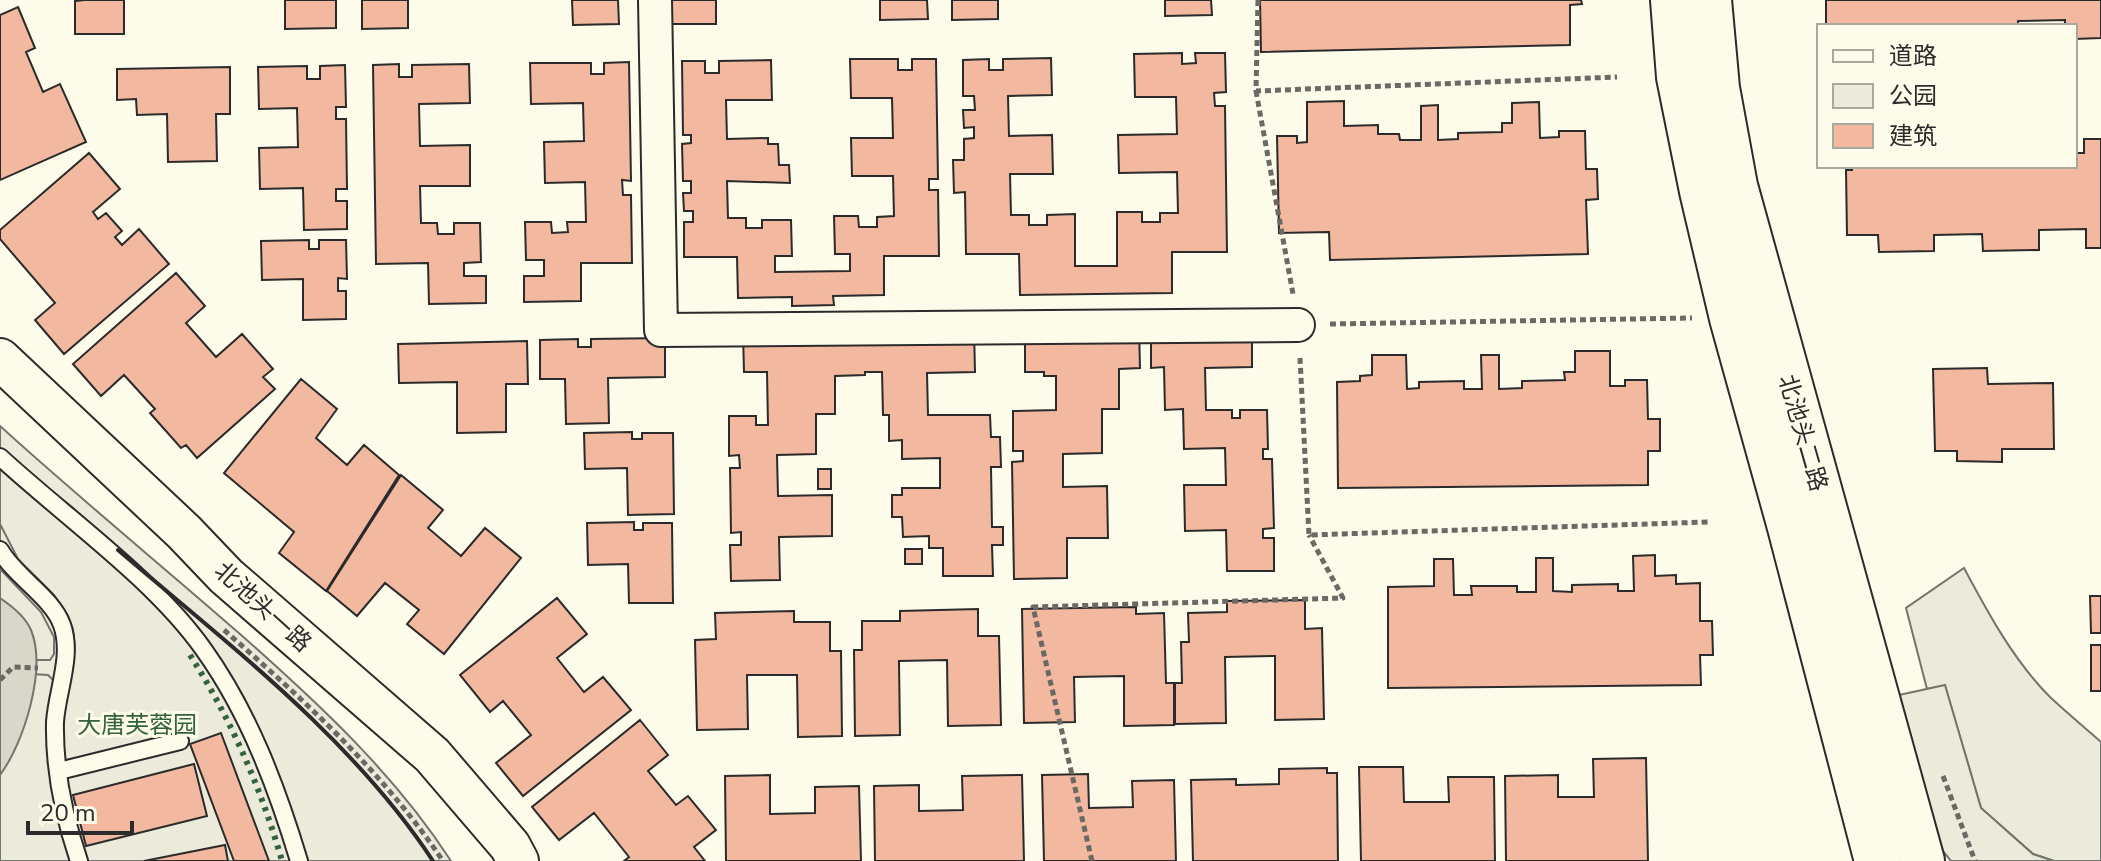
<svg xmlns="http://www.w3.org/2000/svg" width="2101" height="861" font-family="'Nunito Sans','Noto Sans SC',sans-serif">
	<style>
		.green { fill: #ecebdb; stroke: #74746e; stroke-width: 2 }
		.parking { fill: #eceadb; stroke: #74746e; stroke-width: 2 }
		.water { fill: #d8d7c9; stroke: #74746e; stroke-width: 2 }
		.building { fill: #f2b8a0; stroke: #2b2b2b; stroke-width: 2 }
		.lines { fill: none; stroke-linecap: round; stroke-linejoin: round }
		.service-casing { stroke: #2b2b2b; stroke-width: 20 }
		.minor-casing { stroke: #2b2b2b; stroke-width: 36 }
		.tertiary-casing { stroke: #2b2b2b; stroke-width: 44 }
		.secondary-casing { stroke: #2b2b2b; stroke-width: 48 }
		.path { stroke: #6a6964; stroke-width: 5; stroke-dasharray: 6 4; stroke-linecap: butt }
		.service { stroke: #fdfbea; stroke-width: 16 }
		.minor { stroke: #fdfbea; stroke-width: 32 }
		.tertiary { stroke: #fdfbea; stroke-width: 40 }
		.secondary { stroke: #fdfbea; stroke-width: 44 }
		.hedge { stroke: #34623c; stroke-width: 6; stroke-dasharray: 4 6; stroke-linecap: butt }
		.wall { stroke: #2b2b2b; stroke-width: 4 }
		.labels { text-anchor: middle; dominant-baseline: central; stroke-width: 6; stroke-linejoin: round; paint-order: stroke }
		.street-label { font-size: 24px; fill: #2b2b2b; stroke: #fdfbea }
		.park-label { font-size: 24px; fill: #34623c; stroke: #fdfbea }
	</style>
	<rect width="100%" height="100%" fill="#fdfbea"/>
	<path class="green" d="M0 426C78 497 160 564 240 634 318 703 394 773 451 861H0Z
		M1964 568C1988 613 2014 661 2050 697 2066 712 2084 727 2101 742V861H2054L2033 854 1981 808 1945 686 1927 689 1906 608Z"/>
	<path class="parking" d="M0 524 18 559 54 595 67 614 73 629 75 648 62 727 73 861 54 681 48 675 15 673 10 660H50L54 654V637L41 612 0 569Z
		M1945 685 1981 808 2033 854 2054 861H1951L1942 850 1929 810 1899 695Z"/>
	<path class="water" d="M0 598C12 606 25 616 31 630 47 669 24 743 0 775Z"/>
	<path class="building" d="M85 0H124V34H75V1Z
		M285 0H336V28L285 29Z
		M362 0H408V28L362 29Z
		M572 0H618L619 24 573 25Z
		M667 0H716V24H667Z
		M880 0H927L928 19 880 20Z
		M952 0H998V19L952 20Z
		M1165 0H1211L1212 15 1165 16Z
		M1260 0H1581L1582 4 1570 5V45L1261 52Z
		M1826 0H2101V38L2075 39V26H2065V20L2018 21V26L1826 25Z
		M18 7 35 48 26 52 43 92 60 84 86 142 0 180V15Z
		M1182 53V64L1196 63 1195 53H1225L1226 92 1214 93 1215 106H1225L1227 252H1172V293L1020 295 1019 254H966L965 192 954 193 953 160H964V139L974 138V127L964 128 963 110H975L974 96H963V60L989 59V70H1003V59L1051 58 1052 95 1008 96 1009 136 1052 135 1053 174H1010L1011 215H1029V225H1047V215L1075 214V266H1117V212H1142V222H1160V213H1178L1177 172 1119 173 1118 135 1177 134 1176 97H1135L1134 54Z
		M850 59H898V70H912V59H936L938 179H929V190H938L939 256H884V295L833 296 834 305 792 306V297L738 298 737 257H684V222H693V211H684L683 193H691V181H683L682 144 691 143V135H683L682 61H705V73H719V61L771 60 772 100H726L727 139 768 138V144H778L779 165H789L790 183 727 181 728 218H746V228H762V220H791L792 256H775V272L850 271V254H835L834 216H858L859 227H877V217L894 216 893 176H852L851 138H893L892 98H851Z
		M629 62 631 181 622 180 623 195H631L632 263H581V301L524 302V276H544V260H526L525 222H551L552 233 568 232 567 222H586L585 182 545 183 544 142 584 141 583 103 531 104 530 63H591V74H604V63Z
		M399 64V77H412V65L469 64 470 103 419 104 420 146 470 145V186H420L421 223H437L438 234H454V223H480L481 262 464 263V276H486V303L429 304 428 263 376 264 373 65Z
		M345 65 346 107H336V119H346L347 189H336V201H347V229L304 230 303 188 260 189 259 148 298 147 297 108 259 109 258 67 307 66V79H320V66Z
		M230 67V114H216L217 161 168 162 167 114 137 115 136 99 117 100V69Z
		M1344 101V126L1378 125V134H1399L1400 140H1421V106L1438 105V140L1458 139V133L1502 132V123H1512V103L1539 102 1540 138 1559 137V131H1585L1586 169H1597L1598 199 1586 200 1588 254 1330 260 1329 232 1279 233 1277 136H1297V143L1307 142V102Z
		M2084 139H2101V248H2086V229L2039 230V250L1983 251 1982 234 1934 235V251L1879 252 1878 235H1847L1846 170H1852V166H2075V153H2084Z
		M89 153 120 189 93 212 98 219 106 213 122 231 115 237 122 245 139 229 169 264 64 354 35 320 55 303 0 239V230Z
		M309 240V249H319V240H346L347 279 338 278V291H346V319L303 320V279L262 280 261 241Z
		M176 273 205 306 186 323 216 357 242 334 273 369 263 377 275 389 197 458 186 445 181 448 150 413 155 409 124 375 101 396 73 364Z
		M1252 326V367L1205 368 1206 410H1232V418H1240V410H1267L1268 449H1263V459H1272L1274 528 1263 529V538H1274V571H1227L1226 530 1185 531 1184 485H1226L1225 448 1184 449 1183 409 1165 410 1164 367 1151 368V327Z
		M1139 327 1140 368 1119 369V409H1102V453L1063 454V487L1107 486 1108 538H1067V578L1014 579 1012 462 1023 461V451H1013V411L1056 410V376H1044V372H1025V329Z
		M974 330 975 372 927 373 928 415H990L991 437H1000L1001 467H991L992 527H1003V545H992L993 576H943V548H929V536L903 537 902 517H892V495H902V488H940V458L902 459V440L889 441V415H883L882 372H865V375L835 376V414H816V454L777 455 778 496 832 495V536L779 537 780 580 731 581 730 545H741V532L731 533 730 468H740L739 455 729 456V416H756V425H768L767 372H744L743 334Z
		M665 338V377L608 378 609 423 566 424 565 379H540V340L578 339V347H591V339Z
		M527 341 528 384H506V432L457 433V382L399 383 398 344Z
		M1575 351H1610V386H1625V380H1647L1648 419H1660V451H1648V485L1338 488 1337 382 1360 381V376L1372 375V355H1406L1407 389 1419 388V382L1464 381V389H1482L1481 355H1499V389L1522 388V381L1565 380 1564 372H1575Z
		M1987 368 1988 384 2053 383 2054 449H2002V462L1957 461V451H1935L1933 369Z
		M301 379 337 409 316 438 347 465 364 445 399 475 326 591 279 553 294 532 224 473Z
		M632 432V439H642V433H673L674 514 628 515 627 468 585 469 584 433Z
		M818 469H831V489H818Z
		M401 475 443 510 428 528 461 556 485 528 521 558 444 654 407 624 419 610 385 583 357 616 327 591Z
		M634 522V530H643V523H672L673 603H629L628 564 588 565 587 523Z
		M905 549H922V564H905Z
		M1655 555V576L1676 575V584L1700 583V621H1712L1713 655H1700L1701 685 1388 688V587L1434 586V559H1453L1454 595H1472L1471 586H1517V592H1536V558H1553V591L1572 592V585L1618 584V591H1634L1633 556Z
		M2090 596H2101V633H2091Z
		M557 598 587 634 557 658 584 692 603 677 631 710 523 796 496 763 531 735 503 701 490 712 460 675Z
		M1305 600V629L1322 628 1324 719 1275 720V656L1225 657 1226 723 1175 724V683H1182L1181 642H1189L1188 613 1227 612V601Z
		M1136 607V614L1164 613 1166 683H1174V725L1124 726V676L1074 677 1075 722 1024 723 1022 609Z
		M978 609V636H999L1001 725 948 726 947 660 899 661 900 735 855 736 854 650H862V621H900V611Z
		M794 611V622H830V651H841L842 736 798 737 797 675H747L748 729 697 730 695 640 716 639 715 613Z
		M2091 645H2101V691H2091Z
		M640 720 668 755 648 771 676 805 688 796 716 830 694 847 705 861H624L629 857 594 813 559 840 532 807Z
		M221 733 269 861H234L190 744Z
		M1646 758 1648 861H1506L1505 776 1558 775V797H1594L1593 759Z
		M194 764 207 816 86 846 73 795Z
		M1359 767H1403L1404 802H1449L1448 777H1494L1495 861H1361Z
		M1327 768V773H1337L1338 861H1193L1191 780 1236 779V785L1279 784V769Z
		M1088 774 1089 808 1133 807 1132 781 1174 780 1176 861H1044L1042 775Z
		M770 775V814L815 813V787L859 786 861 861H726L725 776Z
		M1022 775 1024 861H875L874 786 919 785V811L963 810 962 776Z
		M225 845 228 861H144Z"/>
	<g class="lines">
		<g class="service-casing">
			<path id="service" d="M0 457C65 517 154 579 204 650 249 713 277 788 299 861
				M0 550C15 577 52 597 62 625 73 656 57 691 55 722 54 769 64 817 79 861
				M59 771 180 741"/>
		</g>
		<g class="minor-casing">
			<path id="minor" d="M655 0 661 330 1298 325"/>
		</g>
		<g class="tertiary-casing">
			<path id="tertiary" d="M0 359 184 532 226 576 432 755 510 846 518 861"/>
		</g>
		<g class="secondary-casing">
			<path id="secondary" d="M1673 0 1679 77 1702 191 1732 318 1790 527 1877 861
				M1709 0 1717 88 1735 186 1922 861"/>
		</g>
		<path class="path" d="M1258 0 1256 91 1617 77
			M1256 91 1293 294
			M1330 324 1692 318
			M1300 358 1309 535 1708 522
			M224 630C304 700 383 772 443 861
			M0 680 13 667 38 668
			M1943 776 1975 861
			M1092 861 1033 607 1343 598 1309 535"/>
		<use href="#service" class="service"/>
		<use href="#minor" class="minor"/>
		<use href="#tertiary" class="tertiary"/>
		<use href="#secondary" class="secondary"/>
		<path class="hedge" d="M190 655C231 719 261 788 282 861"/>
		<path class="wall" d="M118 550C228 644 353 739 433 861"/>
	</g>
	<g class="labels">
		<g class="street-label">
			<text transform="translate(1803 433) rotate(74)">北池头二路</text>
			<text transform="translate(263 607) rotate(42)">北池头一路</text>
		</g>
		<g class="park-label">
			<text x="137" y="725">大唐芙蓉园</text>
		</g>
	</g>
	<rect x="1817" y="24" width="260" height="144" fill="#fdfbea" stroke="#a9a89e" stroke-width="2"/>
	<rect x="1833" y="50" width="40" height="12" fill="#fdfbea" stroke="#a9a89e" stroke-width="2"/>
	<text x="1889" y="64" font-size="24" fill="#2b2b2b">道路</text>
	<rect x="1833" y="84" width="40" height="24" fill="#ecebdb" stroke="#a9a89e" stroke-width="2"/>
	<text x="1889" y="104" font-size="24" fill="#2b2b2b">公园</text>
	<rect x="1833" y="124" width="40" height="24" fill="#f2b8a0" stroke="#a9a89e" stroke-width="2"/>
	<text x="1889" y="144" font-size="24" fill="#2b2b2b">建筑</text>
	<path d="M28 821v12h104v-12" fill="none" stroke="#2b2b2b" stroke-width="4"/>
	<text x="40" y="821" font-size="24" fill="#2b2b2b" stroke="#fdfbea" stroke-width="6" paint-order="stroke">20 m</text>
</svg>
